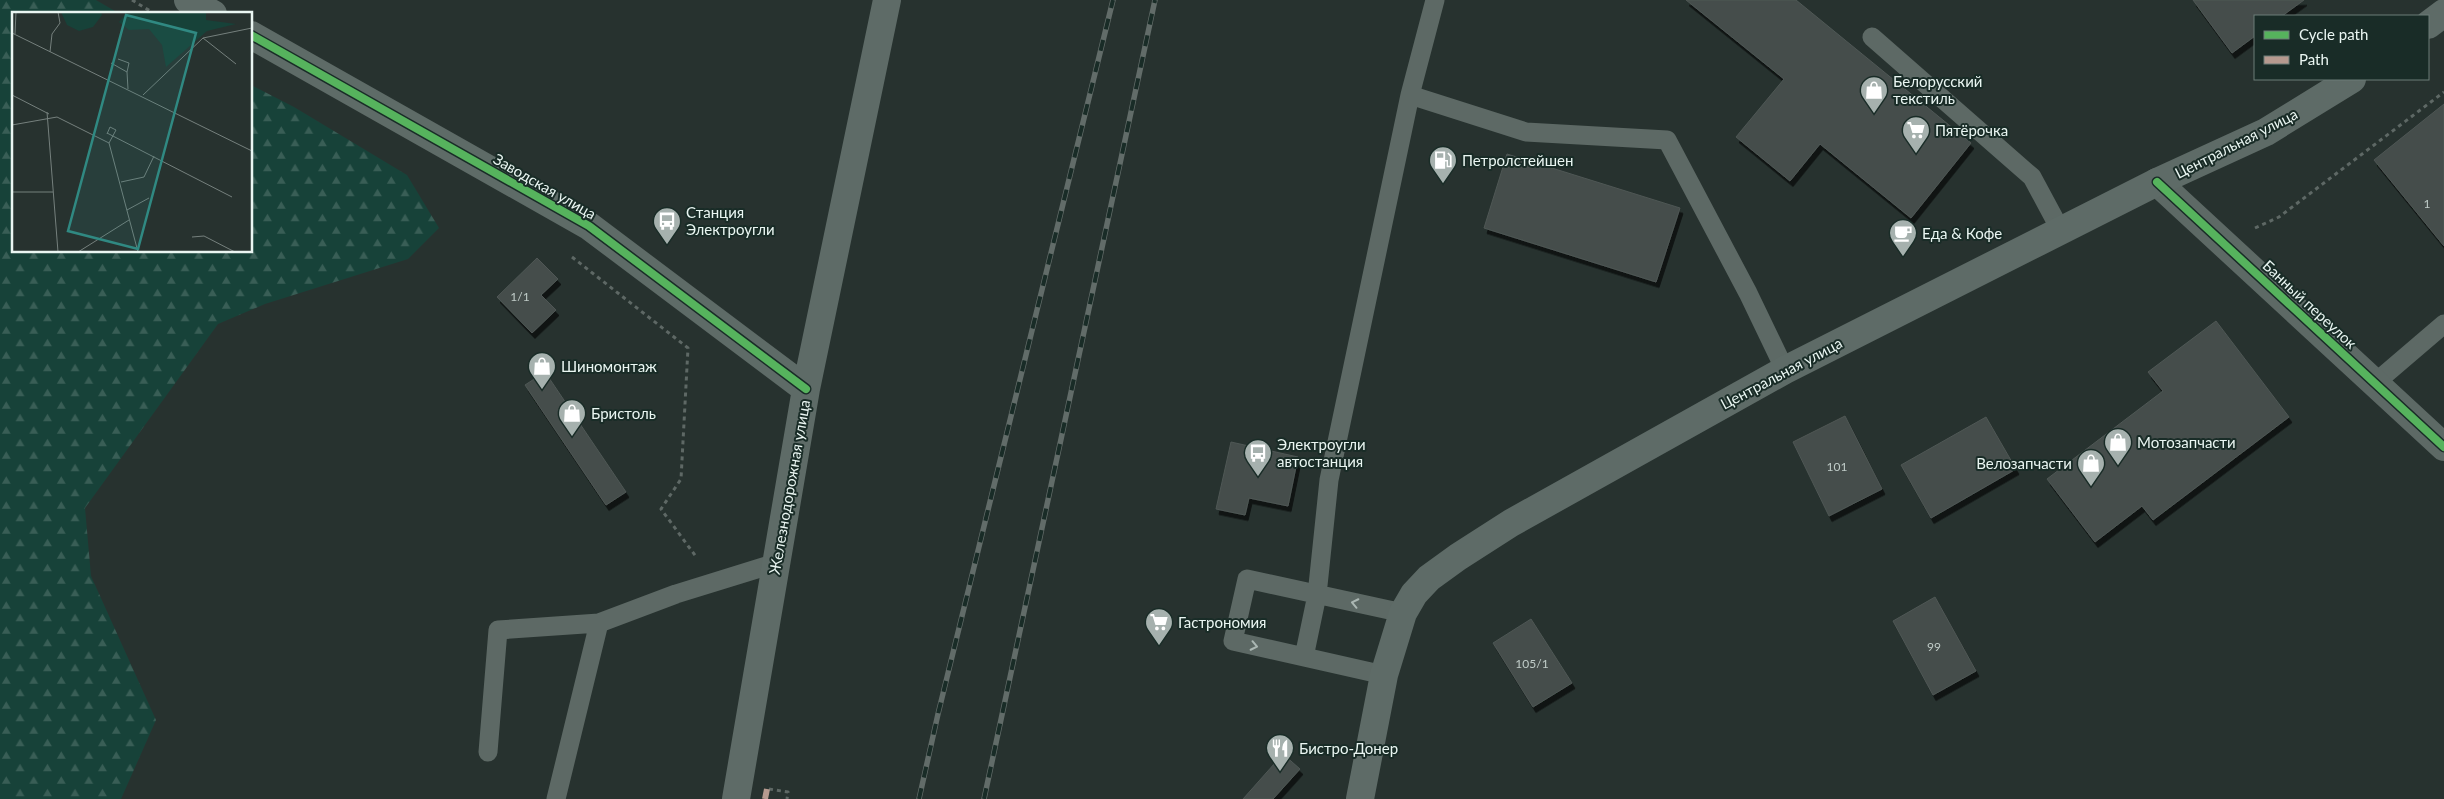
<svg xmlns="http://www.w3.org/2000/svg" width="2444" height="799" font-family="Lato,sans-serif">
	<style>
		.forest { fill: url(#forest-firs) }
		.building { fill: #444e4b; stroke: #4f5755; filter: url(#shadow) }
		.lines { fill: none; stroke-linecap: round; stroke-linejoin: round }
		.path { stroke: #5e6865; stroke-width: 3; stroke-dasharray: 4 4; stroke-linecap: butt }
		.lane { stroke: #5d6965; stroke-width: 19 }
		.street { stroke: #5d6965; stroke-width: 28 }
		.secondary { stroke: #5e6b67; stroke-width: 28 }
		.rail-casing { stroke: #626c69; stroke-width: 5.5 }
		.rail { stroke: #192c27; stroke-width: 4; stroke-dasharray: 11; stroke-linecap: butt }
		.quiet { stroke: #b69a8f; stroke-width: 6; stroke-dasharray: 12 6; stroke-linecap: butt }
		.cycleway-casing { stroke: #192c27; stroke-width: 11 }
		.cycleway { stroke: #56b35d; stroke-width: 8 }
		.oneway { stroke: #abb7b3 }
		.labels { text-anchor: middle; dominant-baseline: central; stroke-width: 4; stroke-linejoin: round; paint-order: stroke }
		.number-label { font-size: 12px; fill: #c0ccc8 }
		.poi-label { font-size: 15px; fill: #eaf6f2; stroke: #192c27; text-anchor: start }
		.street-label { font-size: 15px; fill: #eaf6f2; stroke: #192c27 }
		.inset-road { fill: none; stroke: #75807d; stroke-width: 1 }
		.view { fill: #308982; fill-opacity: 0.15; stroke: #308982; stroke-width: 2.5 }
		.inset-edge { fill: none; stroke: #eaf6f2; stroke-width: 2.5 }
	</style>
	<defs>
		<pattern id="forest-firs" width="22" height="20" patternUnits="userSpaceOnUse" patternTransform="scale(1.25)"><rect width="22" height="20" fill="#174239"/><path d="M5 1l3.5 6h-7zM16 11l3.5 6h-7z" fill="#395e56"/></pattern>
		<filter id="shadow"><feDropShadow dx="3" dy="5.5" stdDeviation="0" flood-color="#0009"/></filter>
	</defs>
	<rect width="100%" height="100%" fill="#27322f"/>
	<path class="forest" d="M0 0H96L120 14H14V251H251V85L294 107 407 175 439 228 408 259 265 304 218 324 85 508 91 576 156 720 121 799H0Z"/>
	<path class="building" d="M1686 0H1796L1971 143 1911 218 1820 144 1790 181 1736 137 1784 79Z
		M2193 0H2304L2282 16H2255V36L2232 53Z
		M2444 104V246L2374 160Z
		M1507 154 1680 208 1656 282 1484 228Z
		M537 258 558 279 541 295 556 310 532 333 497 297Z
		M2216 321 2289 417 2153 520 2142 506 2095 542 2047 479 2163 391 2148 372Z
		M545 372 626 492 606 505 525 385Z
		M1845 416 1882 489 1829 516 1793 442Z
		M1986 417 2016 469 1931 518 1901 465Z
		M1231 442 1298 457 1288 506 1249 498 1245 515 1216 509Z
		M1935 597 1976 671 1933 695 1893 621Z
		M1531 619 1572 683 1533 707 1493 643Z
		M1283 754 1300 769 1273 799H1243Z"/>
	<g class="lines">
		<path class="path" d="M132 0 155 14
			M2255 228 2279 217 2444 92
			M572 257 688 348 681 479 661 509 697 558
			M769 789 788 792 787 799"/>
		<path class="lane" d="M1872 37 2032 177 2061 231
			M1410 95 1526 132 1667 140 1748 293 1785 370
			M2375 383 2444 324
			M1304 657 1317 595 1329 480 1410 95 1435 0
			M1384 675 1233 641 1247 579 1403 613
			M488 752 498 630 599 623
			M556 799 599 623 676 594 776 563"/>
		<path class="street" d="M2157 182 2444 447"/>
		<path class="secondary" d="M188 0 213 14
			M2428 25 2444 13
			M251 35 589 226 806 389
			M736 799 806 389 887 0
			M1360 799 1384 675 1403 613 1414 594 1429 578 1458 557 1511 523 1785 370 2157 182 2266 132 2352 79"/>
		<g class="rail-casing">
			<path id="rail" d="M919 799 938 714 1113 0
				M984 799 1155 0"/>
		</g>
		<use href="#rail" class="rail"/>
		<path class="quiet" d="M765 799 767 789"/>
		<g class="cycleway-casing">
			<path id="cycleway" d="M251 35 589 226 806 389
				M2157 182 2444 447"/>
		</g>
		<use href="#cycleway" class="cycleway"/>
	</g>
	<defs><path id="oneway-chevron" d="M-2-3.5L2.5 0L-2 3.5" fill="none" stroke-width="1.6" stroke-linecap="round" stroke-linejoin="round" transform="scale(1.25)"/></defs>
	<g class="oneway">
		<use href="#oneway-chevron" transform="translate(1355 603) rotate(-168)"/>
		<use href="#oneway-chevron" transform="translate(1254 646) rotate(12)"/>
	</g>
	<defs>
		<g id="shop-pin" transform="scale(1.4375)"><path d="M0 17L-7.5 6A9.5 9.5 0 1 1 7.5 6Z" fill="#a6b1ae" stroke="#192c27"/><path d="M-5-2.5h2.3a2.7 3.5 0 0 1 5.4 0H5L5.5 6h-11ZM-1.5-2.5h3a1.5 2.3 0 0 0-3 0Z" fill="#fff"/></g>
		<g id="supermarket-pin" transform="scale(1.4375)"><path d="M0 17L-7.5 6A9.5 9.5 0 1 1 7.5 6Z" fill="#a6b1ae" stroke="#192c27"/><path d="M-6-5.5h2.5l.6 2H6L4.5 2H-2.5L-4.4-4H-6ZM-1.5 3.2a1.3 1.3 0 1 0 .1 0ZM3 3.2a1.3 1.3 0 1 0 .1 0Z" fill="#fff"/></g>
		<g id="fuel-pin" transform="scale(1.4375)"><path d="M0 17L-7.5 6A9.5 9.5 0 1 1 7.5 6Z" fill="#a6b1ae" stroke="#192c27"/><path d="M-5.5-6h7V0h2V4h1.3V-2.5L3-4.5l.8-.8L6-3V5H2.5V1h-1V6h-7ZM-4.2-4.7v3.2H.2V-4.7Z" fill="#fff"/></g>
		<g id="bus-pin" transform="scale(1.4375)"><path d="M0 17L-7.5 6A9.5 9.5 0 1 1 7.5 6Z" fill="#a6b1ae" stroke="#192c27"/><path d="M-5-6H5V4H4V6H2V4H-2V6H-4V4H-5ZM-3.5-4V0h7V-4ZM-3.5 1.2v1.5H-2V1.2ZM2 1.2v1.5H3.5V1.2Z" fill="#fff"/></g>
		<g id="cafe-pin" transform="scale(1.4375)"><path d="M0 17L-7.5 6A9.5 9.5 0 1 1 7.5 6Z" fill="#a6b1ae" stroke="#192c27"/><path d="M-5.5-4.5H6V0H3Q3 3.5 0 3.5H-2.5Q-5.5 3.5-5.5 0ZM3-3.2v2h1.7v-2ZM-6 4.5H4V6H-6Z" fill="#fff"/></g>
		<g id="restaurant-pin" transform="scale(1.4375)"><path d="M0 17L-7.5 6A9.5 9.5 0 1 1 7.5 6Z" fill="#a6b1ae" stroke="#192c27"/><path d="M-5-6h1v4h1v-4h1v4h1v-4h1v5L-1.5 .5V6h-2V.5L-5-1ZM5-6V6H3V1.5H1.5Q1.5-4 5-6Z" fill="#fff"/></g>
	</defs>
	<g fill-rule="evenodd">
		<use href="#shop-pin" x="1874" y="90"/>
		<use href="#supermarket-pin" x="1916" y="130"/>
		<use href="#fuel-pin" x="1443" y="160"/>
		<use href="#bus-pin" x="667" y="221"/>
		<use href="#cafe-pin" x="1903" y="233"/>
		<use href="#shop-pin" x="542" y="366"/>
		<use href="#shop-pin" x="572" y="413"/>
		<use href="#shop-pin" x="2118" y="442"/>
		<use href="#bus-pin" x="1258" y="453"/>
		<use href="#shop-pin" x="2091" y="463"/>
		<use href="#supermarket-pin" x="1159" y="622"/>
		<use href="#restaurant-pin" x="1280" y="748"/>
	</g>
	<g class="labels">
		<g class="number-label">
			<text x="2427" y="203">1</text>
			<text x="520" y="296">1/1</text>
			<text x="1837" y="466">101</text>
			<text x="1934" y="646">99</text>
			<text x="1532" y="663">105/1</text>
		</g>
		<g class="poi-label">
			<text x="1893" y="81">Белорусский<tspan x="1893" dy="17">текстиль</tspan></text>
			<text x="1935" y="130">Пятёрочка</text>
			<text x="1462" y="160">Петролстейшен</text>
			<text x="686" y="212">Станция<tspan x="686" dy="17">Электроугли</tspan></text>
			<text x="1922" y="233">Еда &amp; Кофе</text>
			<text x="561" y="366">Шиномонтаж</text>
			<text x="591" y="413">Бристоль</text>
			<text x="2137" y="442">Мотозапчасти</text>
			<text x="1277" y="444">Электроугли<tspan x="1277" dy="17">автостанция</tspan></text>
			<text x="2072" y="463" text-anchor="end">Велозапчасти</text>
			<text x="1178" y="622">Гастрономия</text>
			<text x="1299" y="748">Бистро-Донер</text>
		</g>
		<g class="street-label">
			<text transform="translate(2236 143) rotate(-27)">Центральная улица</text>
			<text transform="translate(545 186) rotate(30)">Заводская улица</text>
			<text transform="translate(2310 304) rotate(43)">Банный переулок</text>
			<text transform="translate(1781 373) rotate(-28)">Центральная улица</text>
			<text transform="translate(789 487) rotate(-80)">Железнодорожная улица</text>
		</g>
	</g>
	<g transform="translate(12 12)">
		<rect width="240" height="240" fill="#27322f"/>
		<path d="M49 0H89L90 3 81 15 67 19 55 13ZM115 0H194V8L224 12 195 19 154 55 150 33 137 17 117 18 107 10Z" fill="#174239"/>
		<path class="inset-road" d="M0 21 240 139M3 22 4 0M191 26 224 52M38 40 40 22 48 11 46 0M106 47 117 51 115 60M99 51 115 60 116 77M0 83 37 102M131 83 191 26 240 16M35 100 46 240M0 113 45 105 97 131 126 240M95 121 220 185M95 122 98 115 104 118 97 131M109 170 132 165 142 144M0 180H41M115 198 137 186M180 225 192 224 223 240M66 240 117 208"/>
		<path class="view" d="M114 3 184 21 126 237 56 219Z"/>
		<rect width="240" height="240" class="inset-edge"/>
	</g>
	<rect x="2254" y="15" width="175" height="65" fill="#192c27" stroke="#6d7d78"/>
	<rect x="2264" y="31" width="25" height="8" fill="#56b35d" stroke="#6d7d78"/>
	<text x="2299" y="40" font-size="15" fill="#eaf6f2">Cycle path</text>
	<rect x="2264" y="56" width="25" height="8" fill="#b69a8f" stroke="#6d7d78"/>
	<text x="2299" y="65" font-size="15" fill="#eaf6f2">Path</text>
</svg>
